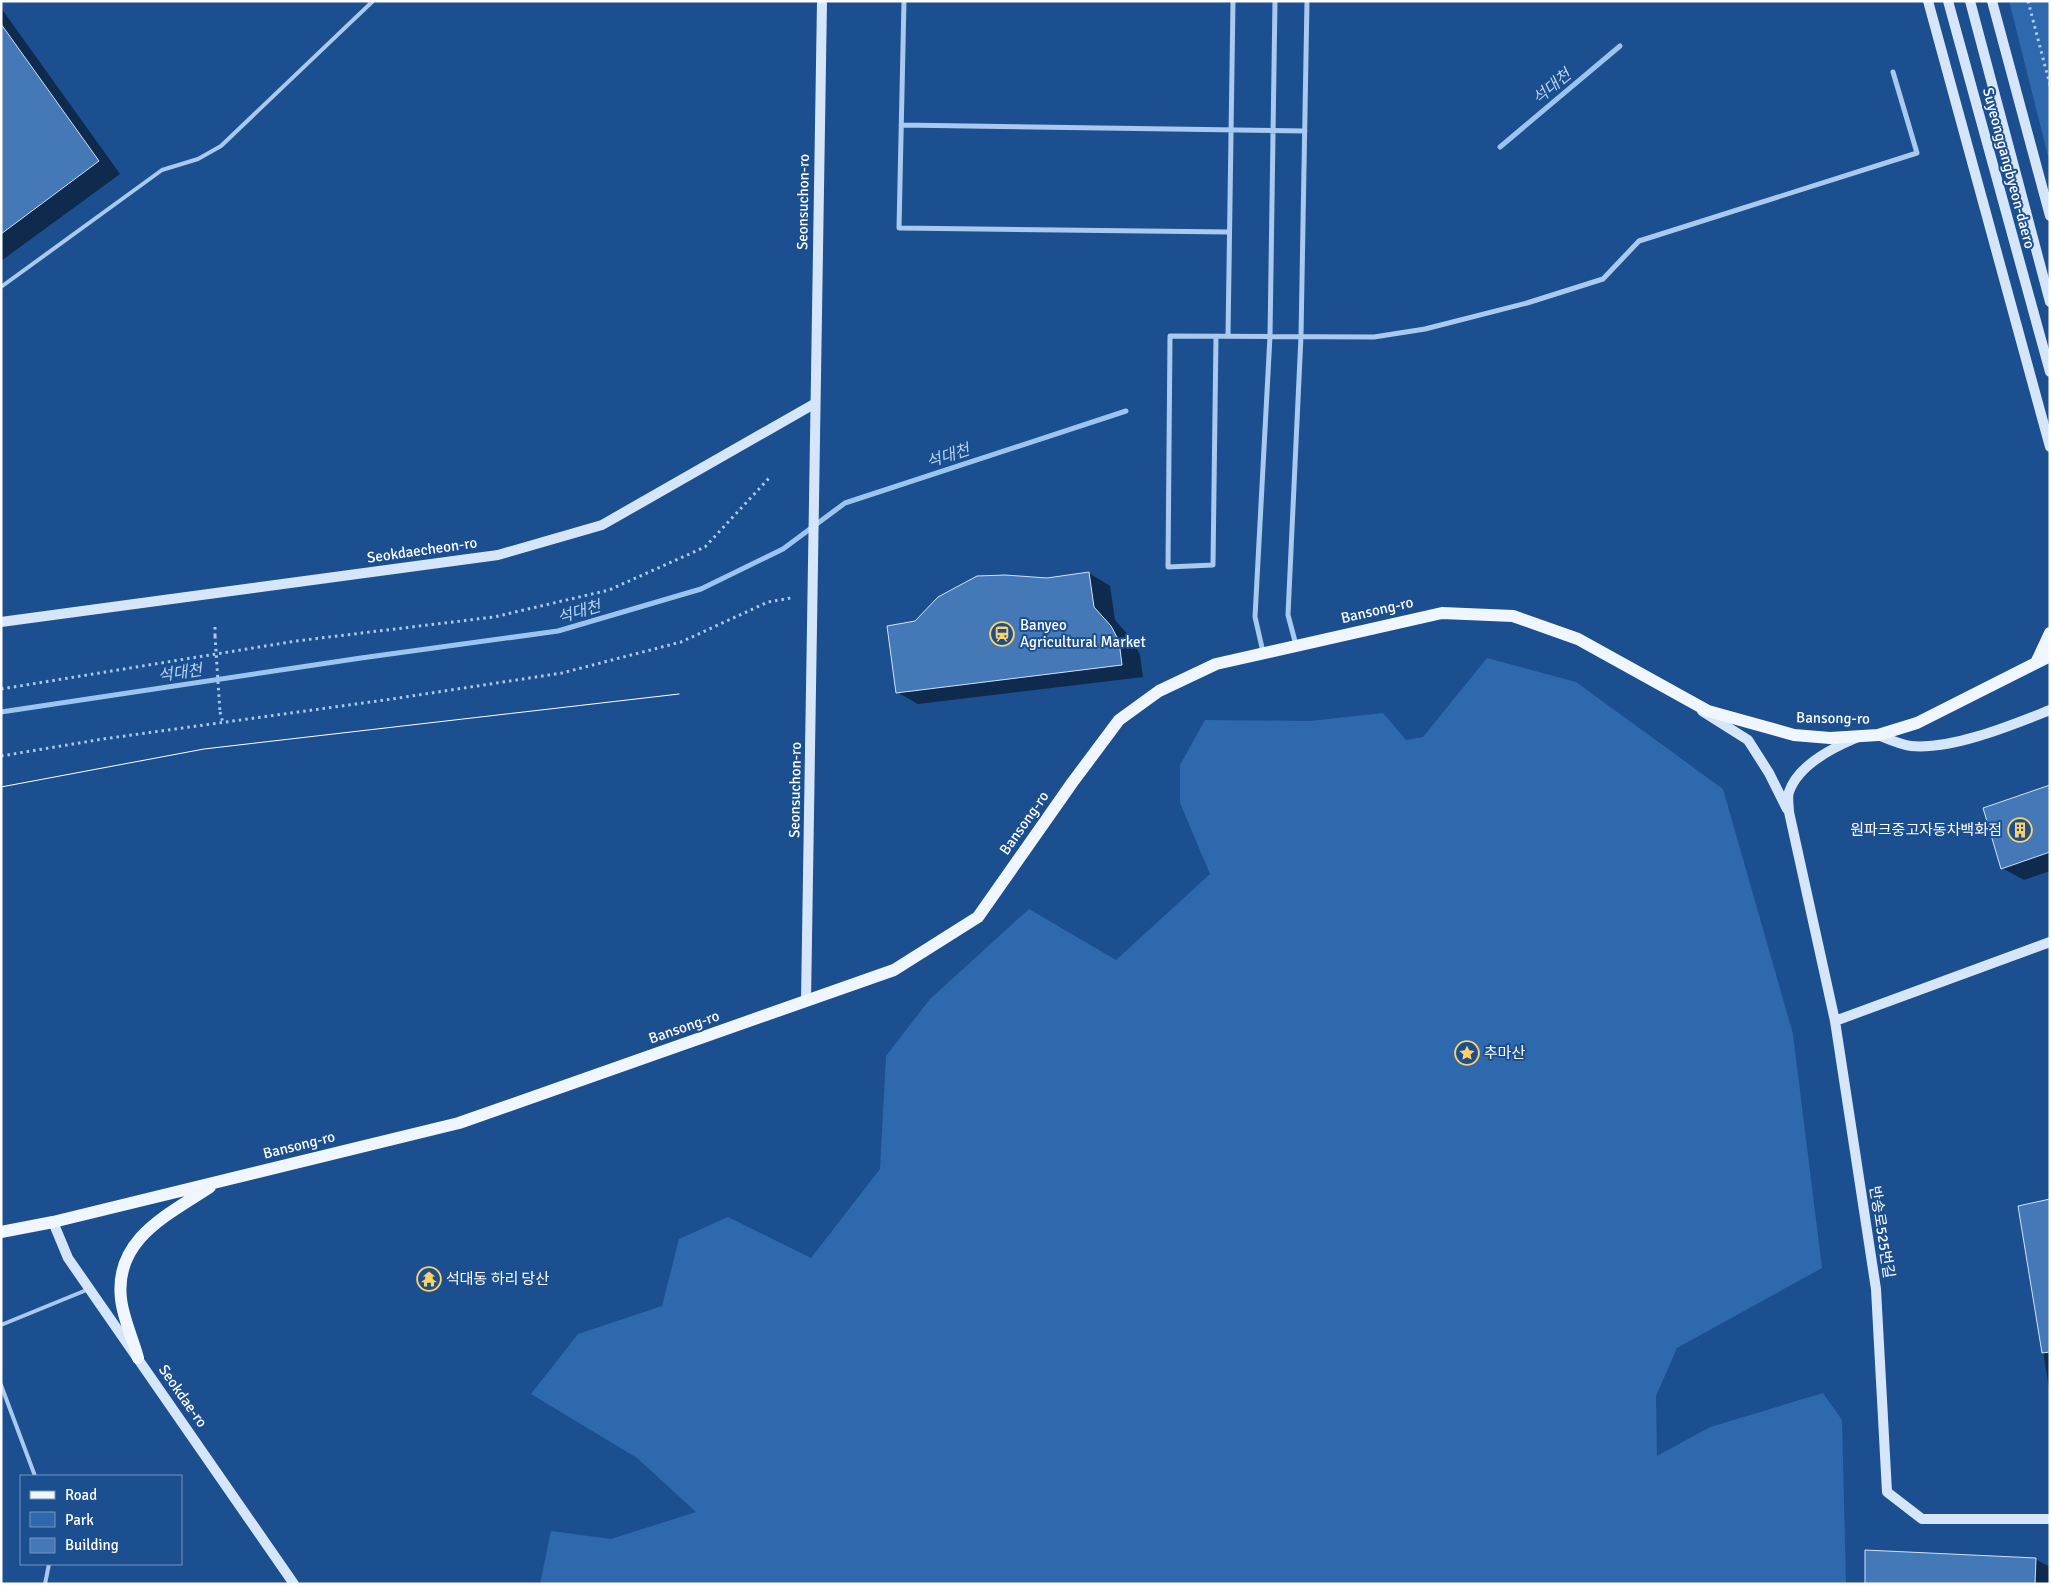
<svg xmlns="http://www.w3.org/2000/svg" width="2051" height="1585" font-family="Signika,'Noto Sans KR',sans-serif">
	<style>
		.green { fill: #2e69ad }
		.shadow { fill: #0007 }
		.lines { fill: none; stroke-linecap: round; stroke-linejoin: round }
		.stream { stroke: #9cc4f0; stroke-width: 5 }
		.building { fill: #4478b7; stroke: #cfe3fa }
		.path { stroke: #a9c9ee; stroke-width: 3; stroke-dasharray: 2.5 4; stroke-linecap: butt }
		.lane { stroke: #a9c9ee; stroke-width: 4 }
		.street { stroke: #a9c9ee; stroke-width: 5 }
		.secondary { stroke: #d6e6fa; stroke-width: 10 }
		.primary { stroke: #f0f6ff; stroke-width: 12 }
		.tram { stroke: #fff; stroke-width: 1 }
		.path-bridge { stroke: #a9c9ee; stroke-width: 3; stroke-dasharray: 2.5 4; stroke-linecap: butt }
		.labels { text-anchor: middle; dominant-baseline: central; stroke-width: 4; stroke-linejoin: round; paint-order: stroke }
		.street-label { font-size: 15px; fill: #fff; stroke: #1b4f8f }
		.poi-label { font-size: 15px; fill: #fff; stroke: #1b4f8f; text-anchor: start }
		.water-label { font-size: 16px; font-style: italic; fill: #b5d3f5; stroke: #1b4f8f }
	</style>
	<rect width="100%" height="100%" fill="#1b4f8f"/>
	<path class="green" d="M2009 1H2050V164Z
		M1487 658 1576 682 1723 789 1793 1034 1822 1268 1677 1348 1656 1396 1657 1456 1710 1427 1823 1393 1842 1420 1846 1584H540L551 1531 611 1539 696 1512 637 1458 531 1394 578 1334 662 1306 679 1239 728 1217 811 1258 880 1169 886 1056 930 999 1029 909 1116 960 1210 874 1180 803V765L1205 720 1310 721 1383 713 1406 740 1423 737Z"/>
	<path class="shadow" d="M1 8 120 174 1 261Z
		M1089 573 1110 586 1115 620 1132 639 1140 655 1143 677 918 704 897 692 916 622 1047 580Z
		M2050 786V871L2024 880 2002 868Z
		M2050 1200V1395L2020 1207Z
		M2035 1559 2050 1567V1584H1867Z"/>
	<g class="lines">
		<path class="stream" d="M1500 147 1620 46
			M1 712 361 658 558 631 701 589 783 549 845 503 1126 411"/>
	</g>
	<path class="building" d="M1 24 99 161 1 234Z
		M1089 572 1094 607 1111 626 1119 641 1122 665 896 693 887 626 915 621 938 597 977 576 1005 575 1047 578Z
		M2050 785V852L2001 869 1983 808Z
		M2050 1199V1352L2042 1353 2018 1206Z
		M1865 1550 2036 1558 2035 1584H1865Z"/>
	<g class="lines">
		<path class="path" d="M2028 1 2050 85
			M215 636V626
			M1 689 296 641 494 617 609 590 705 547 771 476
			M220 712 223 723
			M1 756 103 739 392 699 562 673 681 642 768 602 791 598"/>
		<path class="lane" d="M1 287 162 170 198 159 221 146 373 1
			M1 1325 89 1289
			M1 1385 35 1476
			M45 1584 49 1564"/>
		<path class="street" d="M904 1 899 228 1229 232
			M901 125 1305 131
			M1216 336 1213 565 1168 567 1170 336 1374 337 1425 329 1527 303 1603 279 1639 241 1917 153 1893 72
			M1228 336 1233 1
			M1296 645 1288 615 1301 336 1307 1
			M1263 652 1255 617 1270 336 1275 1"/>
		<path class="secondary" d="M1928 1 2050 447
			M1948 1 2050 372
			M1970 1 2050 302
			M1992 1 2050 216
			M1 622 498 555 602 525 814 404
			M1702 711 1748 740 1769 773 1787 809
			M1878 735C1888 739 1901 745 1911 746 1952 750 2012 725 2050 710
			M1856 738C1832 748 1798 765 1789 792 1787 798 1789 806 1789 812L1835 1021 1876 1289 1887 1492 1922 1519H2050
			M806 1001 822 1
			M1835 1021 2050 942
			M53 1222 68 1258 294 1584"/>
		<path class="primary" d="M2036 663 2050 633
			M1 1232 53 1222 459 1123 894 970 978 917 1072 783 1119 720 1159 691 1216 664 1442 613 1513 616 1578 639 1708 711 1794 735 1830 738 1878 735 1917 723 2050 656
			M138 1358C133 1339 123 1318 121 1299 114 1239 168 1215 210 1187"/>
		<path class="tram" d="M1 787 204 749 679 694"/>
		<path class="path-bridge" d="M215 636 220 712"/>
	</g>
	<defs>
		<g id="station-ring" transform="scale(1.25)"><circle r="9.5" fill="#1b4f8f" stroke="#ffd166" stroke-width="1.5"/><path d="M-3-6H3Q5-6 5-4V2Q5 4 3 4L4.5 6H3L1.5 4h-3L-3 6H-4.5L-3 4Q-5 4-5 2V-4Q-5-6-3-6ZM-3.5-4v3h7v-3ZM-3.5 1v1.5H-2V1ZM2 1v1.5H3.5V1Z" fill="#ffd166"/></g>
		<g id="building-ring" transform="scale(1.25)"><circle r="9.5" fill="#1b4f8f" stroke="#ffd166" stroke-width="1.5"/><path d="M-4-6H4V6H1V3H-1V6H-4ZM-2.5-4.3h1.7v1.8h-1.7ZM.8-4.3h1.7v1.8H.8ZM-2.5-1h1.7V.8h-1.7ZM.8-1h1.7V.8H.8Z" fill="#ffd166"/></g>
		<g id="sight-ring" transform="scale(1.25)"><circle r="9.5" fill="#1b4f8f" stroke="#ffd166" stroke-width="1.5"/><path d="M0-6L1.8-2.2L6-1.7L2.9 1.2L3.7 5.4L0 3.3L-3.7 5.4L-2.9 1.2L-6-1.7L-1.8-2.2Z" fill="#ffd166"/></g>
		<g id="temple-ring" transform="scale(1.25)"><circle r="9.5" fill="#1b4f8f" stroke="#ffd166" stroke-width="1.5"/><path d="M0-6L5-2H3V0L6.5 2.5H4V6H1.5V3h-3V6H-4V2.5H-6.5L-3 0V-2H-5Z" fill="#ffd166"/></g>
	</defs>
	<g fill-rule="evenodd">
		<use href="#station-ring" x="1002" y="634"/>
		<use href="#building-ring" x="2020" y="830"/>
		<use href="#sight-ring" x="1467" y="1053"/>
		<use href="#temple-ring" x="429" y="1279"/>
	</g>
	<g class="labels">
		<g class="street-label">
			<text transform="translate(2009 168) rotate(75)">Suyeonggangbyeon-daero</text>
			<text transform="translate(803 202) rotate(-89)">Seonsuchon-ro</text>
			<text transform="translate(422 550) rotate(-8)">Seokdaecheon-ro</text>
			<text transform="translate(1377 610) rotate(-13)">Bansong-ro</text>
			<text transform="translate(1833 718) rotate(1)">Bansong-ro</text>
			<text transform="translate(795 790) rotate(-89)">Seonsuchon-ro</text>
			<text transform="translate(1024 823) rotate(-55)">Bansong-ro</text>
			<text transform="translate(684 1027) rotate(-19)">Bansong-ro</text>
			<text transform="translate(299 1145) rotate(-14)">Bansong-ro</text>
			<text transform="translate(1882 1232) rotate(81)">반송로525번길</text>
			<text transform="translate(183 1396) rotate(55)">Seokdae-ro</text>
		</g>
		<g class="poi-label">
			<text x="1020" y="625">Banyeo<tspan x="1020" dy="17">Agricultural Market</tspan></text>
			<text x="2002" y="830" text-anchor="end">원파크중고자동차백화점</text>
			<text x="1484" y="1053">추마산</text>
			<text x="446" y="1279">석대동 하리 당산</text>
		</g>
		<g class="water-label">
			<text transform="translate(1552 87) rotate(-40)">석대천</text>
			<text transform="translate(948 456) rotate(-18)">석대천</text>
			<text transform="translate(579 612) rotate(-16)">석대천</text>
			<text transform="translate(180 673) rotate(-8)">석대천</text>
		</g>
	</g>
	<rect width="2051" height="1585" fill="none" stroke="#ffffff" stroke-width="5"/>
	<rect x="20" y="1475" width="162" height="90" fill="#1b4f8f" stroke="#7695bc"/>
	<rect x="30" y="1491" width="25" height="8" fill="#f0f6ff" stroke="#7695bc"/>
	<text x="65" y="1500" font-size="15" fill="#ffffff">Road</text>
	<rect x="30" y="1512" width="25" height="15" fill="#2e69ad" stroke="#7695bc"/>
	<text x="65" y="1525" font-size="15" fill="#ffffff">Park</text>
	<rect x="30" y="1538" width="25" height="15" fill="#4478b7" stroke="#7695bc"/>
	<text x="65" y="1550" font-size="15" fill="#ffffff">Building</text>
</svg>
